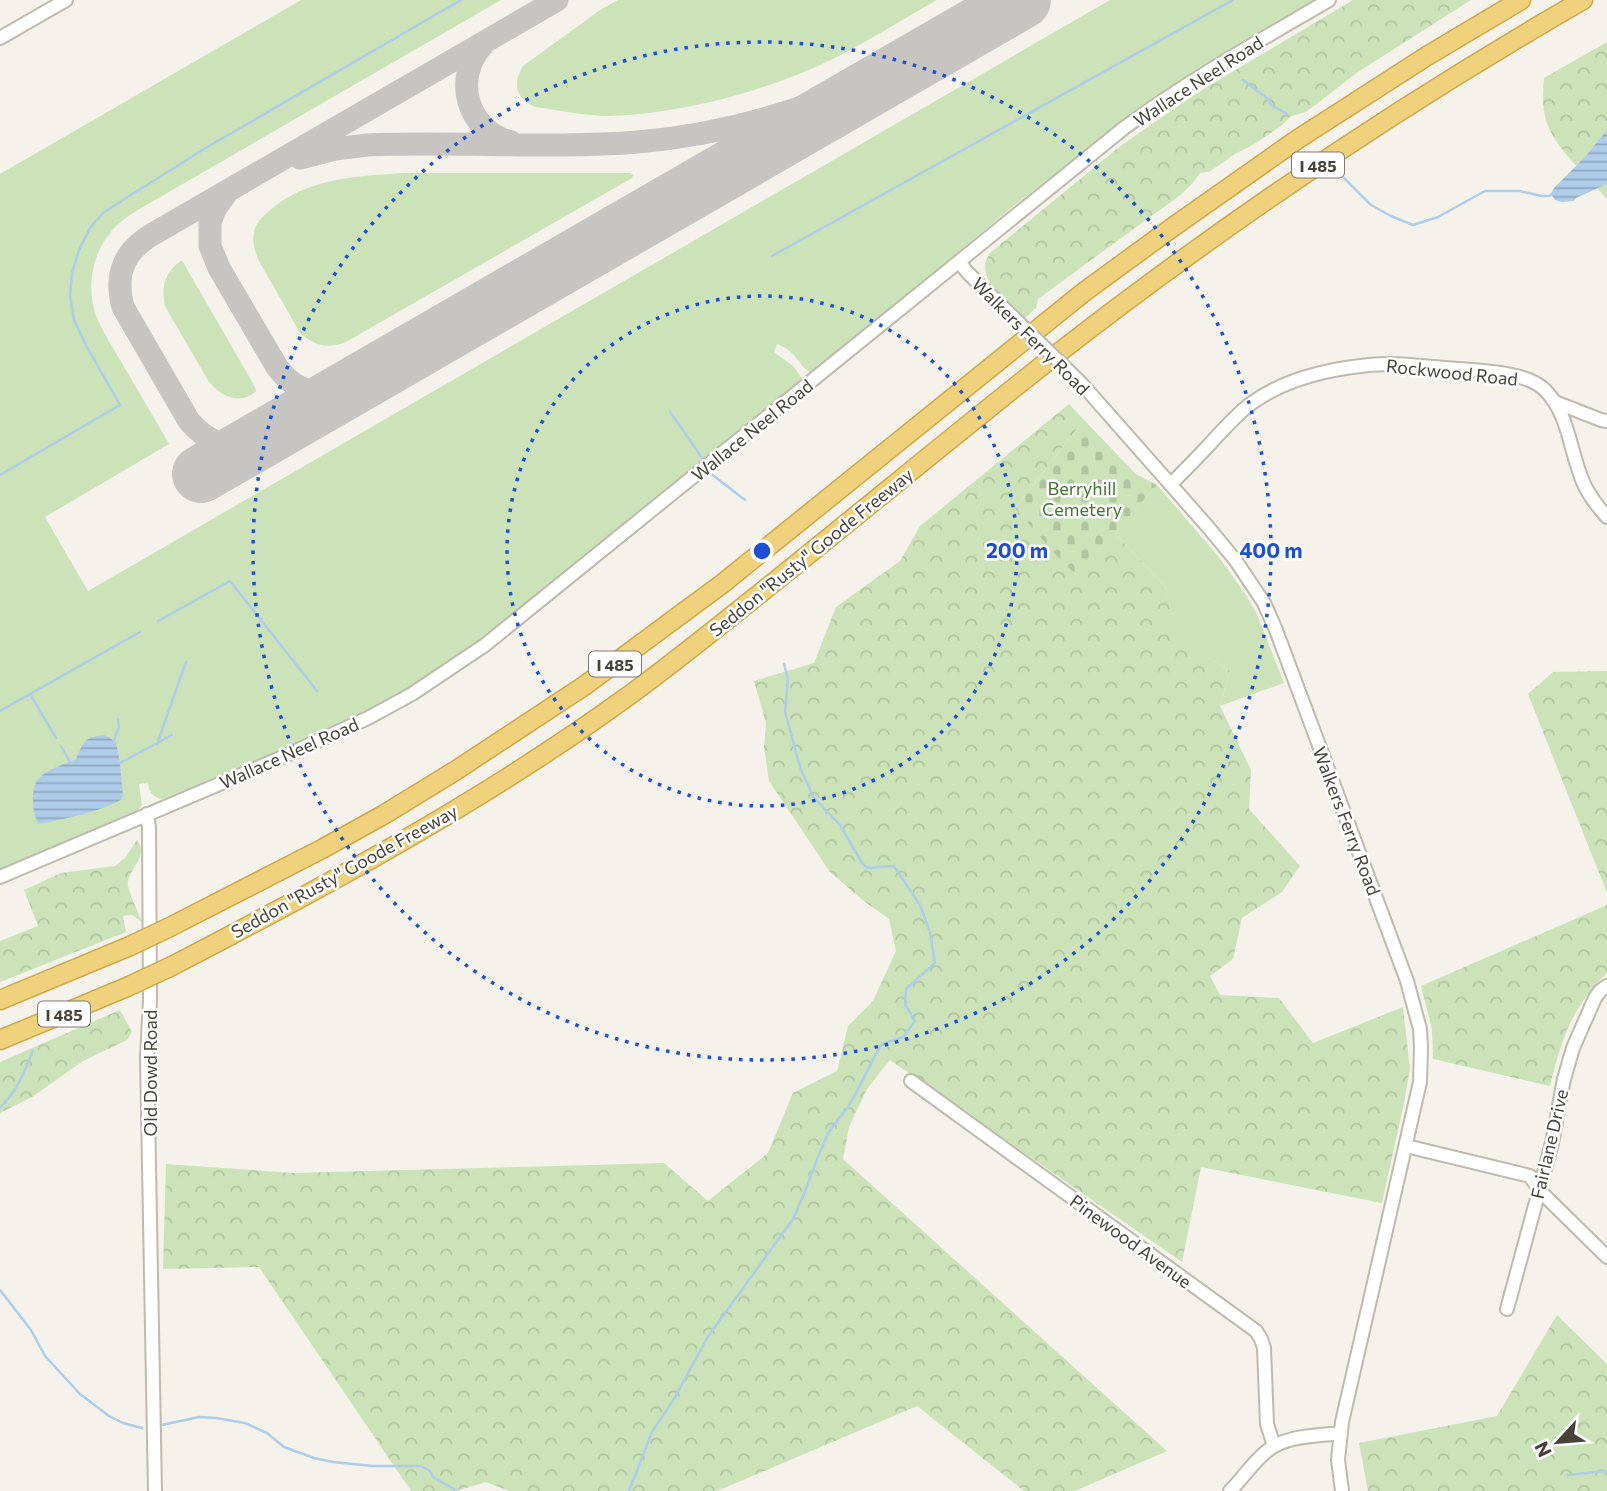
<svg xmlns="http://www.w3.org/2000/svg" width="1607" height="1491" font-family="Commissioner,sans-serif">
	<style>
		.green { fill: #cce3b9 }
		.forest { fill: url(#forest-crowns) }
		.cemetery { fill: url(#cemetery-stones) }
		.water { fill: url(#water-rules) }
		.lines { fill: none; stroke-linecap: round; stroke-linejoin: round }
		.stream { stroke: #afcce9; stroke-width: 2.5 }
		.taxiway { stroke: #c6c5c2; stroke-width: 23 }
		.runway { stroke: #c6c5c2; stroke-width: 58 }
		.minor-casing { stroke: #bebaae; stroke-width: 16 }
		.highway-casing { stroke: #cda94c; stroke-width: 21 }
		.minor { stroke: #fff; stroke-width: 12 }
		.highway { stroke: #efd27b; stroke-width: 18 }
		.minor-bridge-casing { stroke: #bebaae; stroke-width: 16; stroke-linecap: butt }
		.highway-bridge-casing { stroke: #cda94c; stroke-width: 21; stroke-linecap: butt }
		.minor-bridge { stroke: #fff; stroke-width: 12 }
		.highway-bridge { stroke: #efd27b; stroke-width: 18 }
		.ring { fill: none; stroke: #1d4ed8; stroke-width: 3.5; stroke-dasharray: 3.5 7 }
		.labels { text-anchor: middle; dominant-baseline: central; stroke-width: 5; stroke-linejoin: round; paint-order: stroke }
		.shield { fill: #fff; stroke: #7e7b75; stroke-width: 2 }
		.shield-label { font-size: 16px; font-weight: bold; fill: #47433a }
		.street-label { font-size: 18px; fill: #47433a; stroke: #fff }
		.park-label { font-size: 18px; fill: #457332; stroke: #fff }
		.centre { fill: #1d4ed8; stroke: #fff; stroke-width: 3.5 }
		.ring-label { font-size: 21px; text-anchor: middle; font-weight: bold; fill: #1d4ed8; stroke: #fff; stroke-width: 5; stroke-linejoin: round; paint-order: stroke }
	</style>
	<defs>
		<pattern id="forest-crowns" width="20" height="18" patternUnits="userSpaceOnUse" patternTransform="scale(1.75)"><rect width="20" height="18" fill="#cce3b9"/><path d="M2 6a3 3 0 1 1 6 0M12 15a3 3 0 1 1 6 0" fill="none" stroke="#b1c4a0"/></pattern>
		<pattern id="cemetery-stones" width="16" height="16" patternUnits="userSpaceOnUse" patternTransform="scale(1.75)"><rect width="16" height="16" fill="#cce3b9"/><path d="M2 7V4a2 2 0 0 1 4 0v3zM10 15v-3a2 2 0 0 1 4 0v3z" fill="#b1c4a0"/></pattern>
		<pattern id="water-rules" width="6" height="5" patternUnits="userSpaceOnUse" patternTransform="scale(1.75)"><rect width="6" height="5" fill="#afcce9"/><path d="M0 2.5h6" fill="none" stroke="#90a7be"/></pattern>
	</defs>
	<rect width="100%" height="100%" fill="#f4f2eb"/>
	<path class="green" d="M301 0H501L136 211C127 217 118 223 111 232 91 255 86 290 97 318 105 336 116 353 126 370 140 394 155 419 169 444L45 517 88 591 1110 0H1318L1198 70 1154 99 1119 124 1016 204 813 373C799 369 798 351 777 344L774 352 793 366 802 378V382L476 645 413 686 362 714 317 736 163 799C153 798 149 792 148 783L139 784 142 805 138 810 0 871V174Z
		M618 0H937C898 22 861 46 820 65 758 93 678 114 609 116 585 116 559 110 535 107 516 98 512 85 523 66L600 10Z
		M404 173H630L633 175 632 178 346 342C328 349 315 346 300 333L258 259C250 238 251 226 269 211 306 178 357 176 404 173Z
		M181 261 183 262 255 387 256 391C240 406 221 396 209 382L166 308C160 290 164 272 181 261Z
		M1157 485 1218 556 1246 595 1256 612 1284 683 1220 706 1230 671 1174 636 1165 586 1114 533Z"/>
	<path class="forest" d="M1353 0H1471L1358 72 1306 112 1291 116 1281 126 1256 143 1235 154 1209 172 1200 173C1185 196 1164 206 1143 222 1108 248 1073 273 1038 299L1036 308 1025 318C1009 303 972 278 990 253L1119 147 1197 93Z
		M1607 42V199C1588 177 1550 144 1545 116 1542 104 1543 91 1544 78Z
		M1069 404 1084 420 1015 508 1076 575 1114 533 1165 586 1175 636 1230 671 1220 706 1251 770 1249 809 1300 866 1282 892 1242 918 1233 959 1210 976 1220 995 1279 998 1313 1043 1403 1007 1410 1068 1404 1103 1382 1203 1201 1167 1182 1262 890 1060 867 1089 849 1127 843 1159 1167 1451 1075 1491H1024L917 1406 717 1491H509L486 1482 456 1491H411L259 1267 163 1269 166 1164 294 1173 664 1163 708 1201 768 1153 793 1093 837 1071 848 1026 873 1001 896 951 889 919 865 902 830 872 769 781 764 747 766 723 754 681 814 663 836 607 900 561 920 526Z
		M1607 671V893L1528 694 1553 672Z
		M137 840C149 856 130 868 128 881 126 890 139 912 142 922L132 915 123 916 126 932 0 982V941L38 926 24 890 61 873 115 866 125 858Z
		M1607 905V973C1571 1008 1562 1038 1550 1086L1433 1059 1432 1029 1421 986Z
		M120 1010 132 1032 127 1040 83 1061 32 1097 0 1113V1062Z
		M1557 1315 1607 1364V1491H1368L1359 1443 1497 1416Z"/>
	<path class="cemetery" d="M1084 420 1136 474 1157 485 1077 575 1064 564 1015 508Z"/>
	<path class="water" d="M1607 130V184L1576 198 1574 201 1562 202 1555 200 1551 194 1554 188 1584 158Z
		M105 735 116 742 120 763 123 798C109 810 57 821 38 824 35 817 33 810 33 802 31 771 53 770 76 759 84 742 83 737 105 735Z"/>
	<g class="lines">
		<path class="stream" d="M1243 80 1268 99 1271 105 1287 114
			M1344 178 1371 205 1391 216 1413 225 1438 217 1485 191H1519L1542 196H1549L1553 193
			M772 256 1233 0
			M670 412 703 459
			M710 473 745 500
			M0 475 120 405 87 347 74 320 70 296 72 273 79 250 90 228 104 212 204 149 461 0
			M158 621 230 581 317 691
			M30 694 56 738
			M0 711 140 632
			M114 740 119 727 118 719
			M157 744 186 662
			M61 746 70 762
			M120 763 172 735
			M0 1108C18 1089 23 1075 33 1051
			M0 1290 31 1330 45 1356 80 1394 109 1416 123 1423 142 1428
			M162 1425 199 1417 216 1418 245 1423 267 1433 284 1447 314 1458 333 1462 373 1466H421L430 1471 433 1477 457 1491
			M1567 1475 1607 1471
			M629 1491 652 1432 674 1399 707 1338 793 1219C806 1192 814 1165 826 1138 832 1124 844 1114 851 1102 862 1083 870 1063 882 1044L903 1037 915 1021 905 1004 906 989 935 963 930 932 920 905 894 866 867 868 861 861 840 825 814 798 801 770 785 712 788 679 784 664"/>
		<path class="taxiway" d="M483 45C452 78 467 131 511 142
			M300 158 335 149 367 145C457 141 548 149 638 142 732 134 810 107 897 72
			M228 191 215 209 210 222V246L219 268 277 367C301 400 329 395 362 381
			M261 440C230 450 211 446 189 421L123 307C114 274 124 251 153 234L557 0"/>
		<path class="runway" d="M201 474 1022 0"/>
		<g class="minor-casing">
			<path id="minor" d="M0 38 66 0
				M959 262 968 273 1014 318
				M1081 383 1208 527 1236 561 1264 603 1276 630 1407 981 1420 1029 1421 1047 1420 1082 1342 1422 1338 1460 1342 1491
				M1555 402 1601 420 1607 421
				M1171 484C1183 472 1196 459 1208 446 1221 432 1234 417 1249 405 1282 380 1328 369 1369 365 1398 362 1429 367 1459 369 1483 371 1527 372 1545 390 1569 414 1570 452 1583 482 1589 496 1597 506 1607 517
				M147 814 149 828 150 1000 147 1057 155 1491
				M0 877 276 760 368 718 412 694 485 645 1124 128C1189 80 1259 41 1329 0
				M911 1081 1256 1331 1261 1339 1264 1348 1267 1424 1274 1446
				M1406 1146 1530 1176 1541 1192 1607 1257
				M1507 1309 1552 1143 1564 1079 1573 1048 1595 998 1600 991 1607 986
				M1230 1491C1243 1478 1253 1462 1267 1451 1286 1435 1318 1436 1341 1433"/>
		</g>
		<g class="highway-casing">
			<path id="highway" d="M170 927 322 849 385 814 455 771 584 686 722 584 1084 292 1173 227 1298 139 1427 56 1521 0
				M172 966C330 884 487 799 631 694 672 664 713 631 753 599 852 520 949 439 1048 361 1218 228 1397 107 1583 0
				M0 1000 130 946
				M0 1040 127 987"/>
		</g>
		<use href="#minor" class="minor"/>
		<use href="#highway" class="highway"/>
		<g class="minor-bridge-casing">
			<path id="minor-bridge" d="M1014 318 1081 383"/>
		</g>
		<g class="highway-bridge-casing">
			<path id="highway-bridge" d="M130 946 170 927
				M127 987 172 966"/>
		</g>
		<use href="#minor-bridge" class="minor-bridge"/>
		<use href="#highway-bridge" class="highway-bridge"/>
	</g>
	<g class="ring">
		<circle cx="762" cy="551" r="255"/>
		<circle cx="762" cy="551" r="509"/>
	</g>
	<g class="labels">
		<g class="shield">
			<rect x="1292" y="152.5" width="52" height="25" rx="5"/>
			<rect x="589" y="651.5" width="52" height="25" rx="5"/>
			<rect x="38" y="1001.5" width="52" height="25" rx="5"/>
		</g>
		<g class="shield-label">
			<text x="1318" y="165">I 485</text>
			<text x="615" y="664">I 485</text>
			<text x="64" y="1014">I 485</text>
		</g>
		<g class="street-label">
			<text transform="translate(1198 81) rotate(-33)">Wallace Neel Road</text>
			<text transform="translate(1031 336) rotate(45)">Walkers Ferry Road</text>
			<text transform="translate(1452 372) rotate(6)">Rockwood Road</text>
			<text transform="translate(752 430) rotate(-39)">Wallace Neel Road</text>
			<text transform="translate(811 552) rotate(-39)">Seddon "Rusty" Goode Freeway</text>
			<text transform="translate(289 753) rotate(-24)">Wallace Neel Road</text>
			<text transform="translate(1347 821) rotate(69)">Walkers Ferry Road</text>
			<text transform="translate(344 871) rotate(-29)">Seddon "Rusty" Goode Freeway</text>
			<text transform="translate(150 1073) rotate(-90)">Old Dowd Road</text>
			<text transform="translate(1549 1144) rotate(-77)">Fairlane Drive</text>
			<text transform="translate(1131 1241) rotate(36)">Pinewood Avenue</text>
		</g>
		<g class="park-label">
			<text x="1082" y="488">Berryhill<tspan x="1082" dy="21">Cemetery</tspan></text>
		</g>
	</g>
	<circle cx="762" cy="551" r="10" class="centre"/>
	<g class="ring-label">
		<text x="1017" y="558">200 m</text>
		<text x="1271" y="558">400 m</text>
	</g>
	<g transform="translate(1558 1442) rotate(244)" stroke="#ffffff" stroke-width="5" paint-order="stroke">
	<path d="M0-5L12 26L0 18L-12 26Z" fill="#47433a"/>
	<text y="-10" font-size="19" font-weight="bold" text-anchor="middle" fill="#47433a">N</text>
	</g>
</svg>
